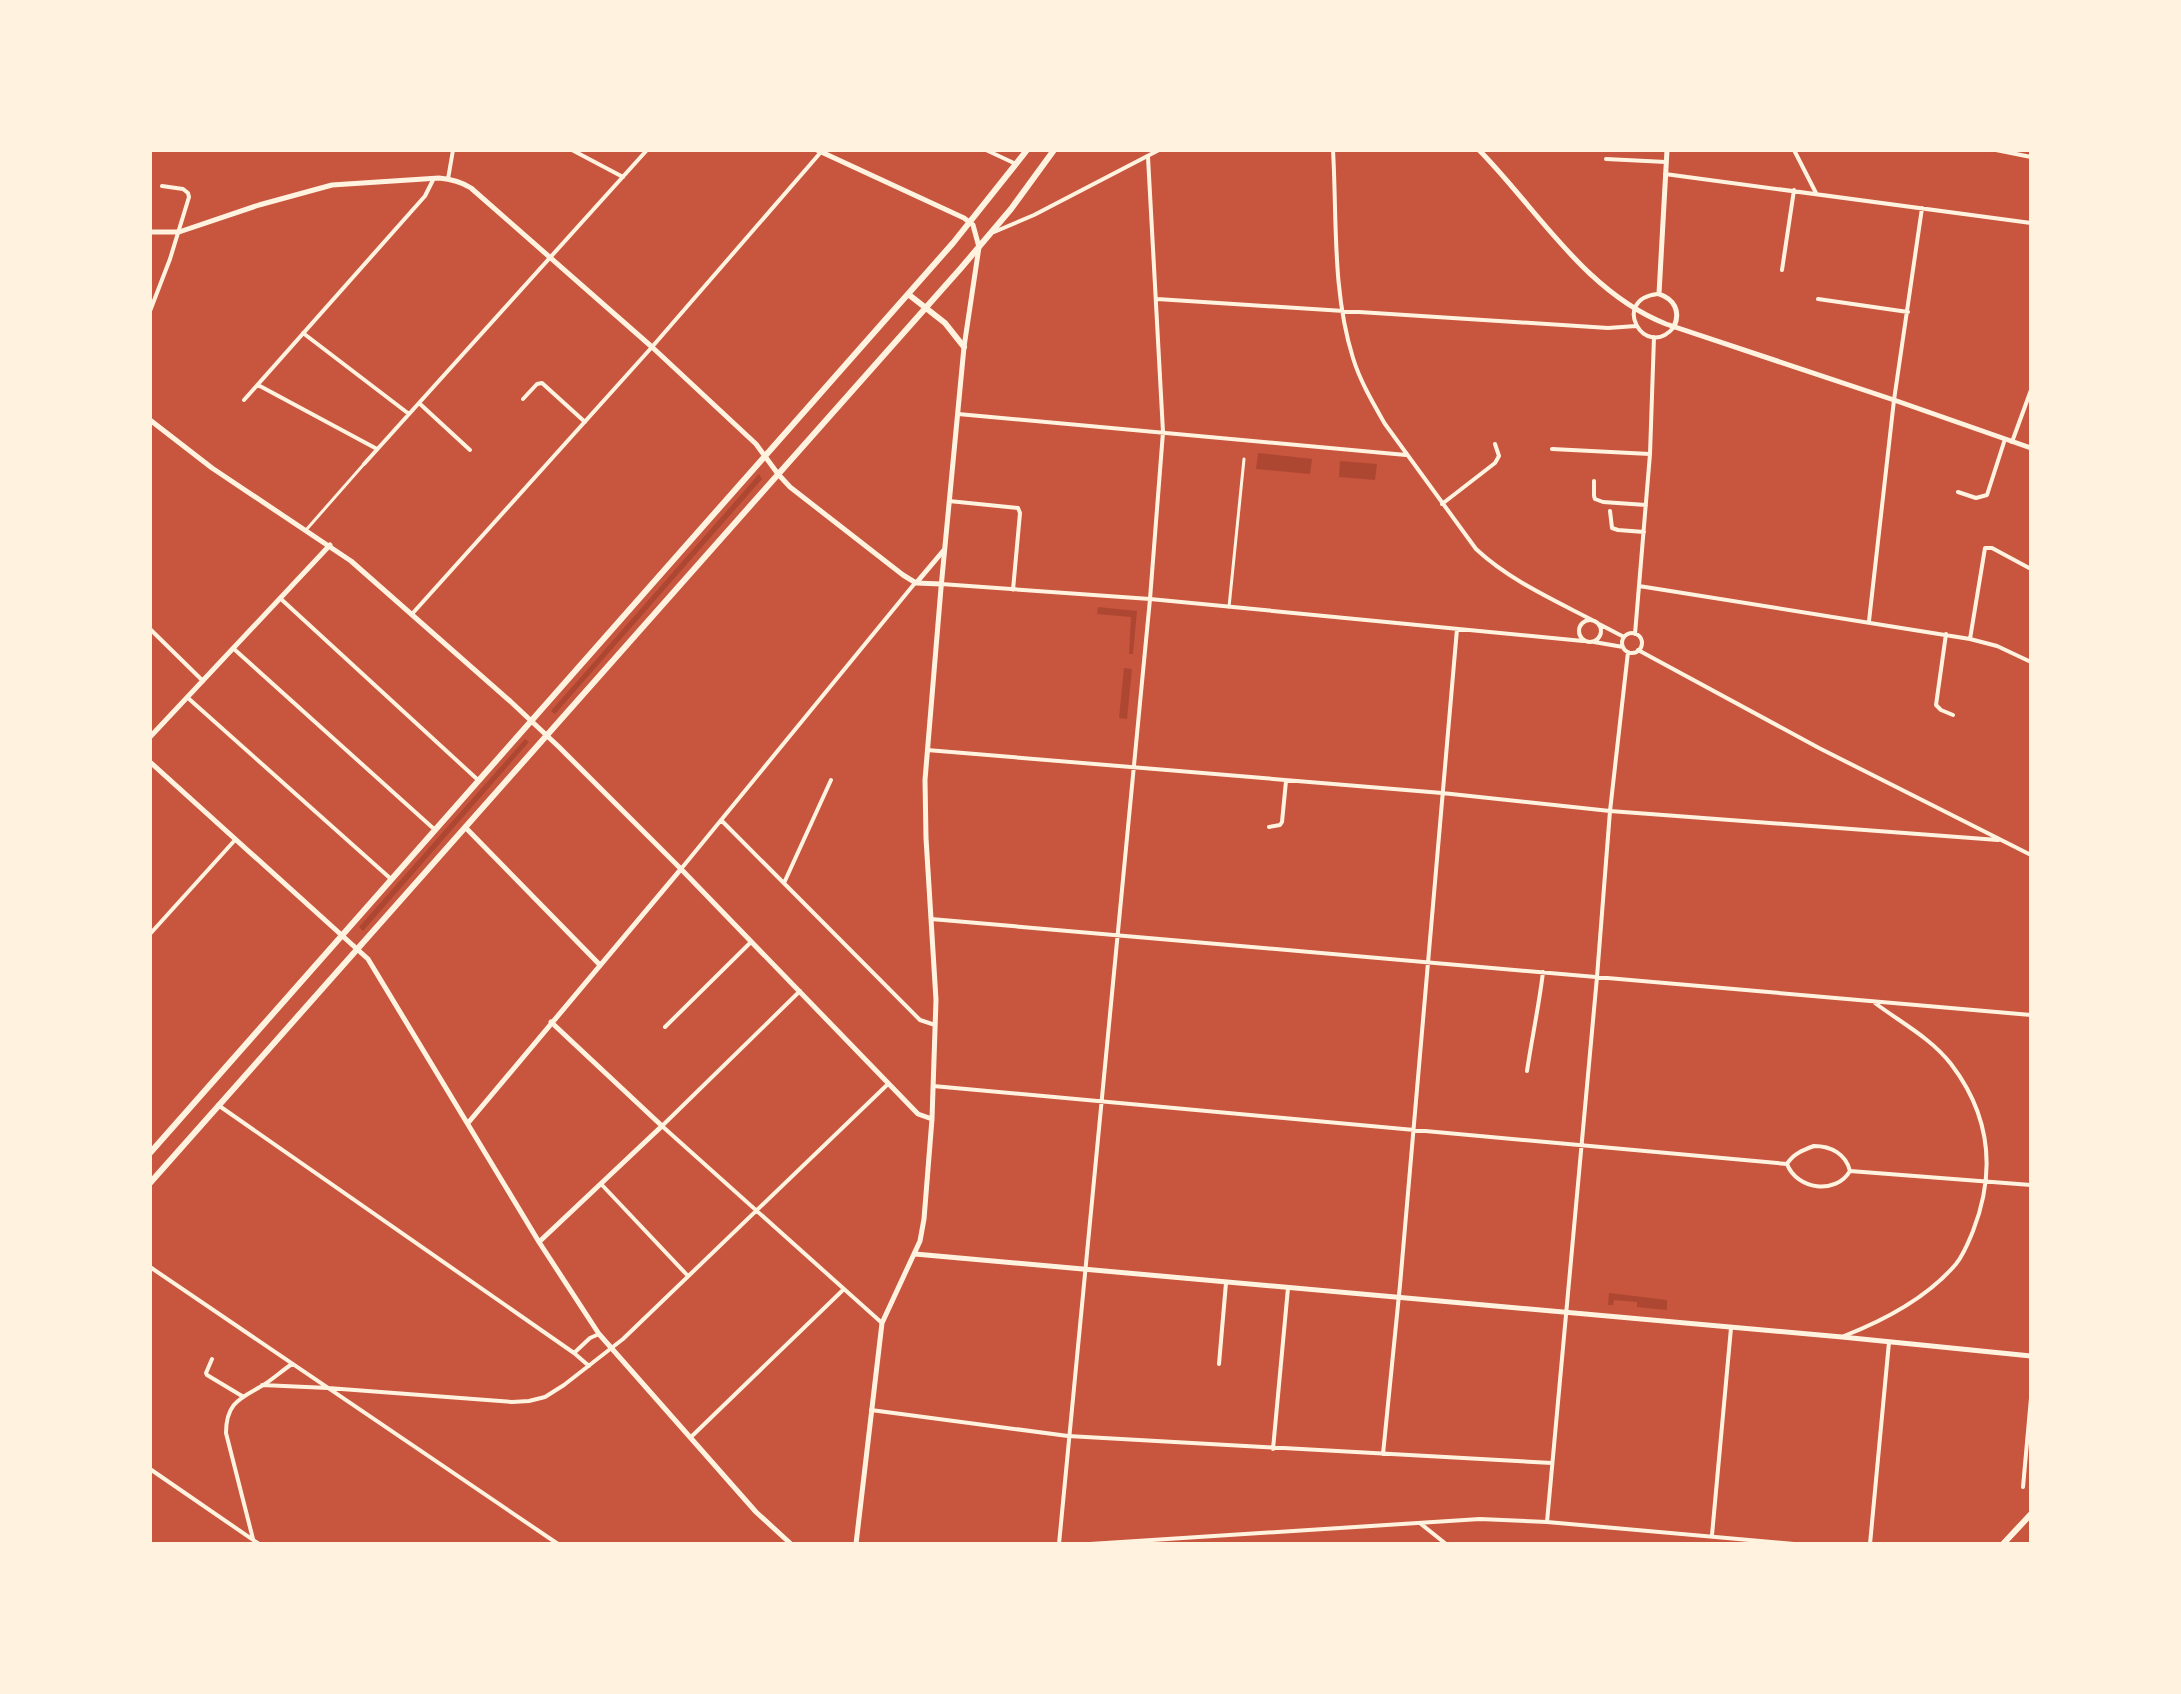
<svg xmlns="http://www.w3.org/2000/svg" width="2181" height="1694" font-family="Cabin,sans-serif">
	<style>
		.green { fill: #ae4732 }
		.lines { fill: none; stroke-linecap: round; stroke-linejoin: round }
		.pedestrian { stroke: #fff3e0; stroke-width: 3 }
		.minor { stroke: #fff3e0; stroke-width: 4 }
		.tertiary { stroke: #fff3e0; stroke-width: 5 }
		.primary { stroke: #fff3e0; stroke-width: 6 }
	</style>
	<rect width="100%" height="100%" fill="#c8553d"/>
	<path class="green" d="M1258 453 1312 459 1310 474 1256 469Z
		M1340 461 1377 464 1375 480 1339 477Z
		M759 474 762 479 555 714 551 711Z
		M1098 607 1137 611 1133 654H1129L1131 617 1097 614Z
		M1124 668 1132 669 1127 719 1119 718Z
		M525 739 529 742 363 931 359 927Z
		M1609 1293 1667 1300V1310L1637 1307V1302L1614 1300 1613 1305H1608Z"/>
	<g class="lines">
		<path class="pedestrian" d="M306 530 364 464
			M1229 607 1244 459"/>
		<path class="minor" d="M572 150 623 177
			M986 150 1016 164
			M1333 150C1337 219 1332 291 1353 358 1360 381 1373 403 1385 424L1476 549C1509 580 1554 600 1594 621
			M1794 150 1816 193
			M1996 150 2031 157
			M1606 159 1666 162
			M1665 174 2031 223
			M448 179 453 150
			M994 232 1034 215 1159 150
			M1782 270 1794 190
			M1658 294C1609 299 1645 362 1674 327
			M1157 299 1608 328 1636 326
			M1818 299 1908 312
			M150 311 170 259 189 197 188 193 183 189 162 186
			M303 333 409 414
			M258 385 377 449
			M523 399 537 384 542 383 585 422
			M244 400 425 196 434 178
			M419 403 470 450
			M958 414 1406 455
			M2012 442 2031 390
			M1552 449 1650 454
			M364 464 647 150
			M1594 481V496L1595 499 1603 502 1646 505
			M1958 492 1976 498 1987 495 2005 439
			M949 501 1018 508 1020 513 1013 590
			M1442 504 1495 463 1499 456 1495 444
			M1610 511 1612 528 1618 530 1644 532
			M941 584 1150 599 1583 641
			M1639 586 1970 639 1997 646 2031 662
			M281 599 478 780
			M412 614 652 347 821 152
			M1579 631a11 11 0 1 1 22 0a11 11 0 1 1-22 0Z
			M1869 621 1894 400 1922 208
			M1599 624 1624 637
			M150 629 203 681
			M1622 643a10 10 0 1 1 20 0a10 10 0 1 1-20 0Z
			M1635 634 1650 454 1654 337
			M1946 634 1936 705 1941 710 1953 715
			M1970 639 1985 548H1992L2031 569
			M1594 642 1623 647
			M234 649 434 829
			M1638 650 1819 748 2031 855
			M188 698 391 879
			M927 750 1442 793 1610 811 1998 840
			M721 820 920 1020 935 1025
			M1269 827 1280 825 1282 822 1286 781
			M681 869 915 583
			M784 883 831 780
			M931 919 2031 1015
			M150 934 235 840
			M800 991 662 1126 882 1323
			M665 1027 751 942
			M1527 1071C1532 1037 1539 1006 1543 972
			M933 1086 1787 1164
			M218 1105 574 1353 589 1366
			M1814 1146C1831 1146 1846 1154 1850 1171 1836 1195 1797 1190 1787 1164 1793 1154 1803 1150 1814 1146Z
			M1850 1171 2031 1185
			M602 1185 688 1276
			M150 1267 558 1544
			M1844 1336C1885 1320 1927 1298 1956 1264 1964 1254 1968 1243 1973 1231 1996 1172 1990 1115 1951 1064 1931 1038 1900 1022 1875 1003
			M574 1353 590 1338 599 1334
			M212 1359 206 1373 207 1375 242 1396
			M1219 1364 1226 1283
			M262 1385 328 1388 512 1402 529 1401 545 1397 564 1385 623 1339 888 1084
			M871 1410 1068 1436 1552 1463
			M691 1437 844 1289
			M1273 1449 1288 1288
			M1383 1454 1400 1285 1457 629
			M150 1469 259 1544
			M2023 1487 2031 1398
			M1547 1522 1597 977 1610 811 1628 652
			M1421 1524 1446 1544
			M1712 1535 1731 1328
			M253 1539 226 1433C226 1401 242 1398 265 1384 274 1378 283 1370 292 1364
			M1059 1544 1150 599 1163 432 1148 157
			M1090 1544 1480 1519 1547 1522 1794 1544
			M1870 1544 1889 1342"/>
		<path class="tertiary" d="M817 150 964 218 973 225 979 247 964 347 941 588 925 780 926 838 936 1000 932 1119 924 1219 920 1241 882 1323 856 1544
			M1479 150C1538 210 1585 292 1666 324L1894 400 2031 448
			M1667 150 1659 294C1674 299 1681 311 1674 327
			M150 232H179L259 205 332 185 439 178C451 179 460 181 471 188L652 347 756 444 778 474 790 487 903 575 916 583 941 584
			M150 420 212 468 351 561 510 701 559 747 681 869 918 1114 932 1119
			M917 582 944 550
			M150 737 330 545
			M150 762 368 959 539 1242 599 1334 756 1512 791 1544
			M465 827 600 965
			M468 1123 681 869
			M539 1242 662 1126 551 1022
			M915 1254 1842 1337 2031 1356"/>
		<path class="primary" d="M908 294 945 323 964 347
			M150 1153 953 243 1027 150
			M150 1183 961 268 1011 209 1054 150
			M2003 1544 2031 1514"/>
	</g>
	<rect width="2181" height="1694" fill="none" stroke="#fff3e0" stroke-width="304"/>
</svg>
